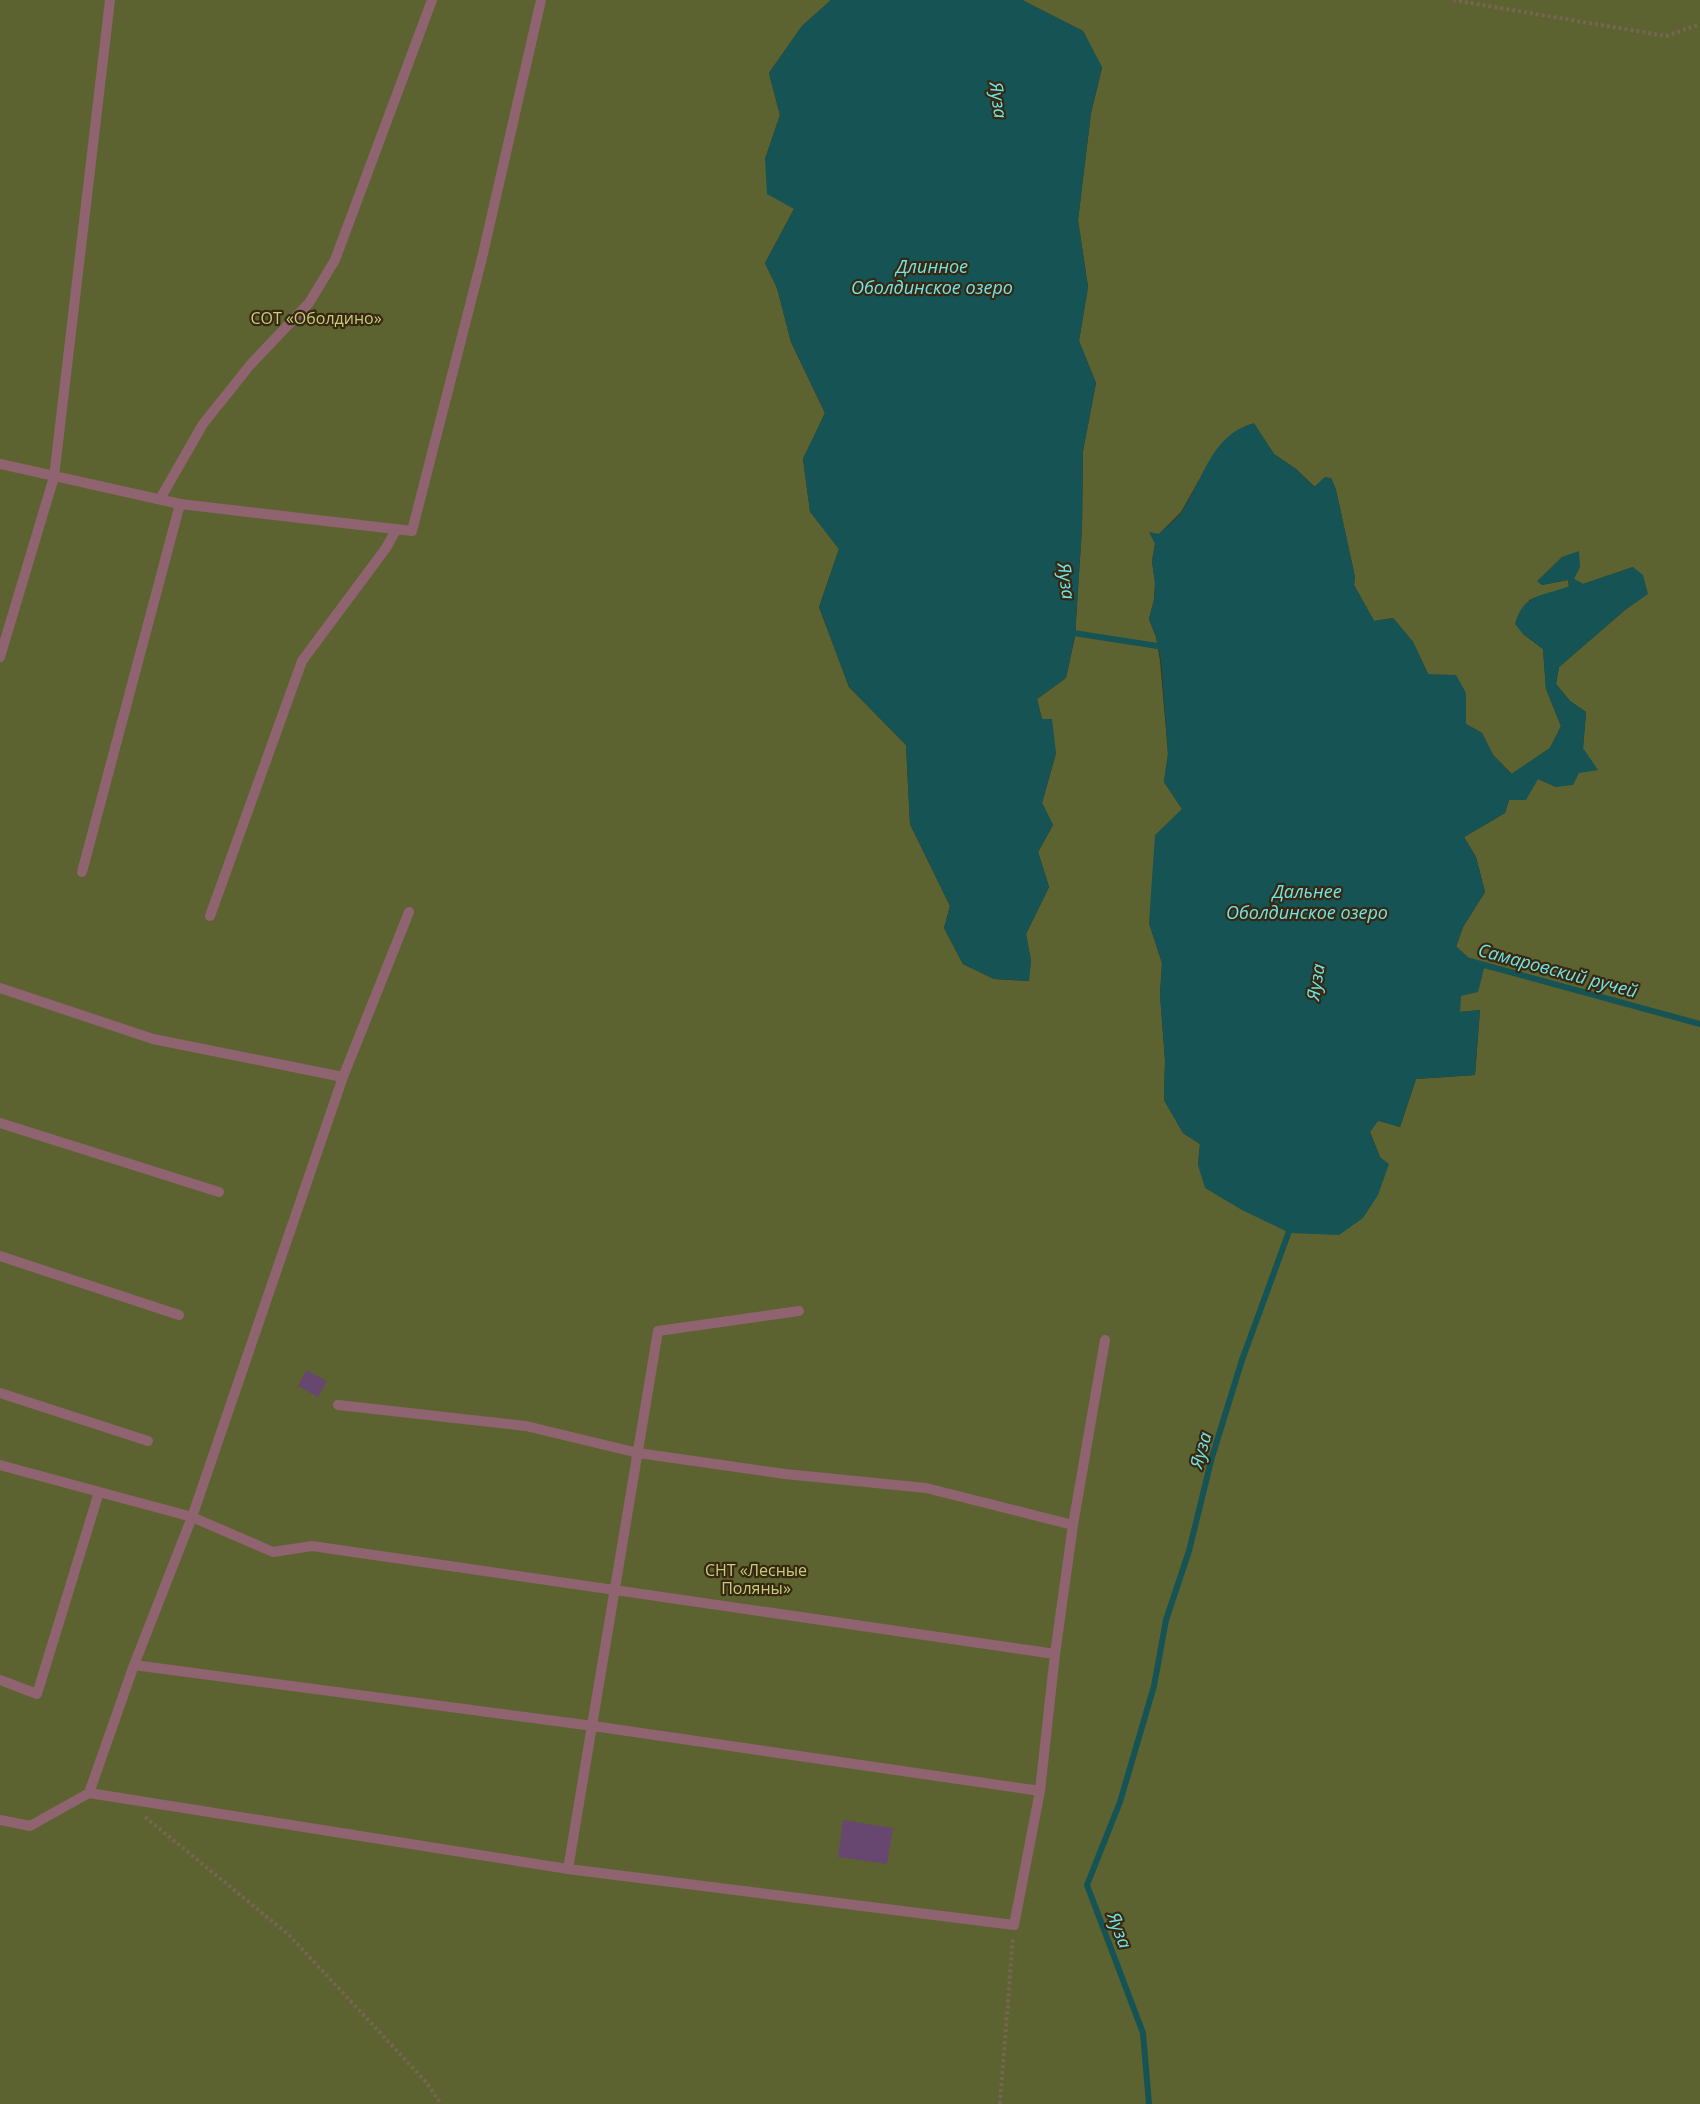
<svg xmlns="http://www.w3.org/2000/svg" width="1700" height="2104" font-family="'Open Sans',sans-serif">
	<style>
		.green { fill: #5d6330; fill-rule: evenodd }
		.water { fill: #165354 }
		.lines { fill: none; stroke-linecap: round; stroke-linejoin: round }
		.stream { stroke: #165354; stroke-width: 6 }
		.building { fill: #674770 }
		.path { stroke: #756551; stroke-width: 4; stroke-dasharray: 3 3; stroke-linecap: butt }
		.service { stroke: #906370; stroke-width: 10 }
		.labels { text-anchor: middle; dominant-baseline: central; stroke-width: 4.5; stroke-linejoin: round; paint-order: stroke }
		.park-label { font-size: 16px; fill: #c5ce7d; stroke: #382811 }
		.water-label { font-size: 18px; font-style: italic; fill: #70e4e6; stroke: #382811 }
	</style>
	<rect width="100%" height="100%" fill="#43321b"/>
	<path class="green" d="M0 0H831L802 26 769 73 780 115 765 159 794 209 765 263 777 288 791 342 825 413 803 459 810 511 839 549 819 607 849 687 906 745 910 824 950 906 944 928 963 964 994 979 1028 981 1031 961 1026 934 1049 887 1038 852 1053 825 1042 803 1056 753 1042 719 1037 699 1066 678 1075 637 1082 527 1083 451 1096 383 1079 341 1088 287 1078 220 1091 113 1102 68 1083 31 1022 0H1700V2104H0ZM1254 424 1274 454 1296 469 1315 487 1331 478 1336 490 1355 577 1354 585 1374 621 1393 618 1413 642 1428 674 1466 693V724L1482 733 1493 755 1512 774 1550 748 1561 726 1546 689 1543 649 1523 634 1529 600 1569 587 1568 580 1542 585 1538 581 1574 579 1583 584 1633 567 1647 594 1625 610 1559 667 1556 684 1570 701 1586 712 1583 748 1556 787 1538 779 1509 800 1505 813 1464 837 1476 857 1485 892 1463 927 1456 947 1473 962 1461 996 1459 1012 1480 1010 1475 1075 1416 1079 1400 1127 1378 1120 1370 1132 1380 1157 1198 1165 1200 1144 1183 1133 1164 1100 1165 1060 1160 995 1162 963 1149 923 1182 809 1164 782 1168 754 1160 661 1156 637 1149 619 1154 600 1155 583 1152 561 1155 544 1159 534 1181 512 1199 480Z"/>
	<path class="water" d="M831 0H1022L1083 31 1102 67 1091 113 1078 220 1088 287 1079 341 1096 383 1083 451 1082 527 1075 636 1066 678 1037 699 1042 719H1052L1056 753 1042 803 1053 825 1038 852 1049 887 1026 934 1031 961 1029 981 994 979 963 964 944 928 950 906 910 824 906 745 849 687 819 607 839 549 810 512 803 459 825 413 791 342 777 288 765 263 794 209 767 194 765 159 780 115 769 73 802 26Z
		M1254 423 1274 454 1296 469 1314 487 1325 477 1331 478 1336 490 1355 577 1354 585 1374 621 1393 618 1413 642 1428 674 1456 675 1466 693V724L1482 733 1493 755 1511 774 1550 748 1561 726 1546 689 1543 649 1523 634 1515 624C1524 592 1543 597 1569 586L1568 580 1542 585 1537 581 1562 557 1579 551 1580 567 1574 579 1583 584 1633 567 1643 575 1648 594 1625 610 1559 667 1556 684 1570 701 1586 712 1583 748 1598 770 1579 773 1573 785 1556 787 1538 779 1526 800H1509L1505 813 1464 837 1476 857 1485 892 1463 927 1456 946 1473 962 1485 965 1478 992 1461 996 1460 1012 1480 1010 1475 1075 1416 1079 1400 1127 1378 1121 1370 1132 1380 1157 1389 1164 1378 1195 1363 1218 1339 1235 1290 1233 1242 1210 1205 1188 1198 1165 1200 1144 1183 1133 1164 1100 1165 1060 1160 995 1162 963 1149 923 1155 835 1182 809 1164 782 1168 754 1161 661 1156 637 1149 619 1154 600 1155 583 1152 561 1155 544 1149 532 1159 534C1167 526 1177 519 1182 511 1204 478 1211 435 1254 423Z"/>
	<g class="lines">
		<path class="stream" d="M1067 632 1164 647
			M1466 960 1700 1024
			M1149 2104 1143 2033 1087 1885 1120 1802 1154 1686 1166 1620 1189 1551 1212 1457 1242 1360 1291 1226"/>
	</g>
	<path class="building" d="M306 1370 327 1381 318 1397 298 1386Z
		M843 1820 893 1828 887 1864 838 1857Z"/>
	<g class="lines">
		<path class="path" d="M1453 0 1666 36 1700 24
			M145 1817 289 1935 426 2082 441 2104
			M1000 2104 1013 1937"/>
		<path class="service" d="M0 464 180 504 412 531 482 258 541 0
			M160 499 203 424 251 364 309 303 335 260 432 0
			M0 657 54 477 110 0
			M82 872 180 504
			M210 916 302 661 386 548 396 530
			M0 988 153 1039 343 1077
			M0 1123 219 1192
			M0 1256 179 1315
			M0 1393 148 1441
			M338 1405 526 1426 638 1453 785 1474 926 1488 1073 1525
			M0 1465 192 1517 273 1552 312 1546 1055 1654
			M134 1665 593 1726 1040 1791
			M0 1680 37 1694 99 1492
			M89 1793 134 1665 192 1517 343 1077 409 912
			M0 1820 30 1826 89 1793 568 1869 1014 1925 1040 1791 1055 1654 1073 1525 1105 1340
			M568 1869 658 1331 799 1311"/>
	</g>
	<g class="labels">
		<g class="park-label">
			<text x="316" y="318">СОТ «Оболдино»</text>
			<text x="756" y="1570">СНТ «Лесные<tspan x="756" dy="18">Поляны»</tspan></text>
		</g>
		<g class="water-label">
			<text transform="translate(999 100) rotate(82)">Яуза</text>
			<text x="932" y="266">Длинное<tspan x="932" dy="21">Оболдинское озеро</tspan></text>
			<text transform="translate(1067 581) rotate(82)">Яуза</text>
			<text x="1307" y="891">Дальнее<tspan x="1307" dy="21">Оболдинское озеро</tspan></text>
			<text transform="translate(1558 970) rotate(15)">Самаровский ручей</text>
			<text transform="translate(1315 982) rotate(-81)">Яуза</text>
			<text transform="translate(1200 1450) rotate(-74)">Яуза</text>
			<text transform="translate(1120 1930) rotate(69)">Яуза</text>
		</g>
	</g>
</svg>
